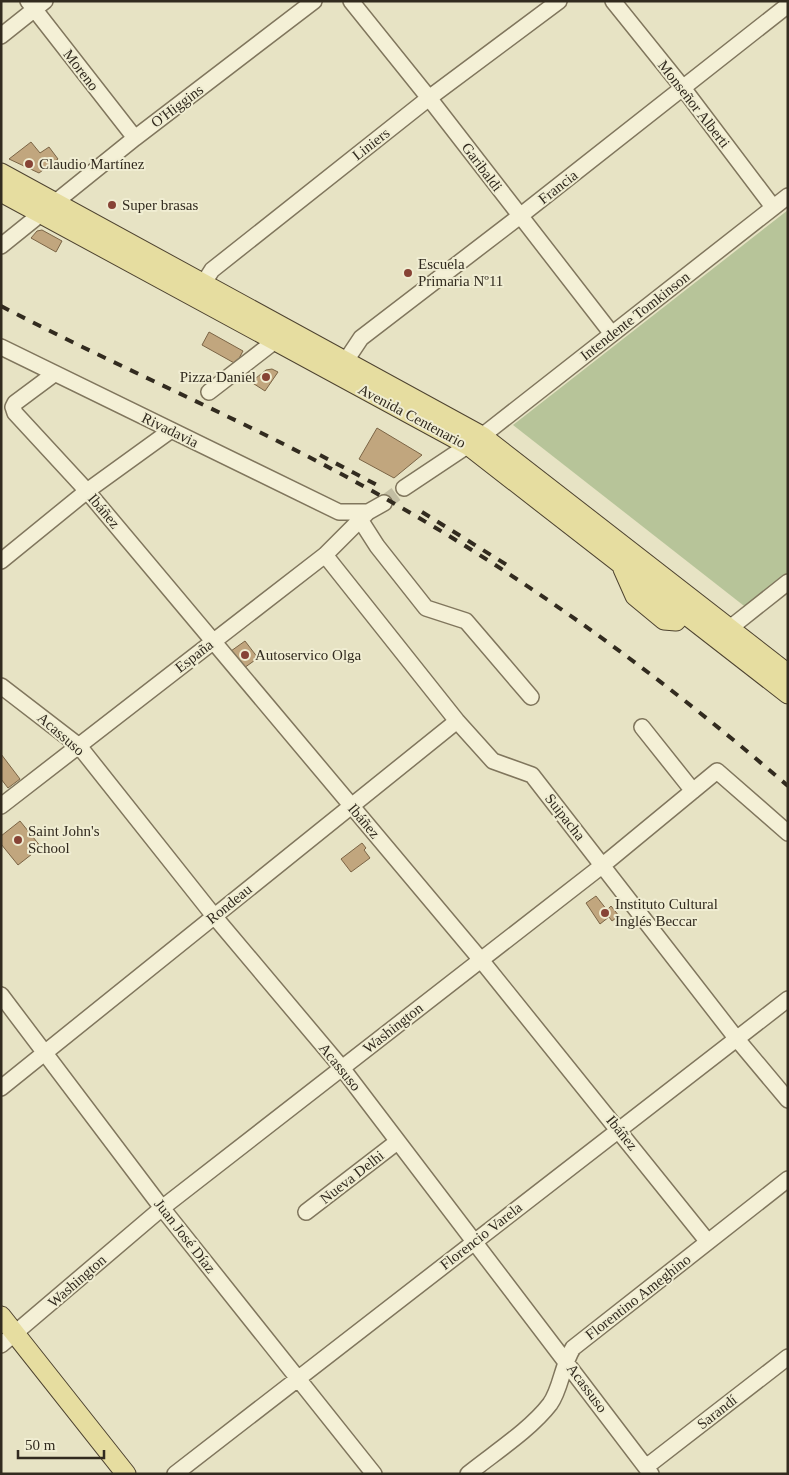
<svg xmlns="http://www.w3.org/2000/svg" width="789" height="1475" font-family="'Times New Roman',serif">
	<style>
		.green { fill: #b7c499 }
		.building { fill: #c1a67e; stroke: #7b6546 }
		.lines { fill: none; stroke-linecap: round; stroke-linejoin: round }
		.minor-tunnel { stroke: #c3bea3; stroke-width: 15; stroke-dasharray: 15 8; stroke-linecap: butt }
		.minor-casing { stroke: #80765d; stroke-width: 18 }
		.major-casing { stroke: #4e4330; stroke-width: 21 }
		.minor { stroke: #f4f0d6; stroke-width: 15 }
		.major { stroke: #e6dda0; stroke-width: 19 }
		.rail { stroke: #322b1f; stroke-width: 4; stroke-dasharray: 9 9; stroke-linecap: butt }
		.poi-dot { fill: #874335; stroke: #f0edd2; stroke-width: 2 }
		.labels { text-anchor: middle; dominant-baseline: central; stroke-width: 4; stroke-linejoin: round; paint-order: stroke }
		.street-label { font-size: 15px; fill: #322b1f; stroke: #f0edd2 }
		.poi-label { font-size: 15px; fill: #322b1f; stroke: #f0edd2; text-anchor: start }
	</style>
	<rect width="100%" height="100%" fill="#e7e3c4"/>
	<path class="green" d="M788 210V577L748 609 513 425Z"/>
	<path class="building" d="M31 142 40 153 49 147 58 159 39 173 9 159Z
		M42 230 62 241 56 252 31 238 37 231Z
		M209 332 243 351 236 364 202 345Z
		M272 369 278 372 265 391 251 382 266 370Z
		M377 428 422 455 394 478 359 459Z
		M245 641 258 658 244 668 231 651Z
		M1 754 20 779 8 788 1 779Z
		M20 821 41 847 18 865 1 844V836Z
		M362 843 366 848 364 850 370 858 351 872 341 859Z
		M596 896 607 910 611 906 619 916 612 921 609 917 600 924 586 903Z"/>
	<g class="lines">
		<path class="minor-tunnel" d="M384 503 404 488"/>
		<g class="minor-casing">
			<path id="minor" d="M28 1 135 138
				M351 1 429 98 612 334
				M613 1 683 88 773 207
				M1 36 45 1
				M1 246 135 138 314 1
				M198 292 212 270 429 98 559 1
				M1 347 339 512H368
				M339 371 361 338 520 216 788 5
				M54 374 15 403 13 407 15 413 87 491 481 960 708 1242
				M209 392 275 341
				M404 488 482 436 788 196
				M361 521 377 546 426 608 466 621 531 697
				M325 555 457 721 493 761 532 775 736 1038 788 1100
				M1 561 87 491 170 431
				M730 628 788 582
				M1 686 79 746 214 916 342 1068 651 1474
				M642 727 693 791
				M1 806 325 555 368 512 384 503
				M1 995 162 1208 374 1474
				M1 1088 457 721
				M306 1212 397 1142
				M1 1345 162 1208 603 865 717 771 788 833
				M646 1467 788 1357
				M175 1474 788 999
				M468 1474C494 1453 530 1430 550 1404 561 1389 562 1365 573 1348L788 1179"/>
		</g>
		<g class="major-casing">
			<path id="major" d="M1 173 482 436 788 674
				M1 192 469 446 788 694
				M623 569 635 596 664 620 676 621 689 605
				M1 1316 126 1474"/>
		</g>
		<use href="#minor" class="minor"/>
		<use href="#major" class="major"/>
		<path class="rail" d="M1 306C129 373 263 428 388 500 531 581 664 679 788 786
			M320 455 377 485
			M422 512 507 565"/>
	</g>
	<g class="poi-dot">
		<circle cx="29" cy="164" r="5"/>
		<circle cx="112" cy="205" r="5"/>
		<circle cx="408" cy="273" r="5"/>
		<circle cx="266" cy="377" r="5"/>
		<circle cx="245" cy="655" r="5"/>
		<circle cx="18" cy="840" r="5"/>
		<circle cx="605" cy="913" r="5"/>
	</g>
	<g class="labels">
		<g class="street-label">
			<text transform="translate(81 70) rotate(52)">Moreno</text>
			<text transform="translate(694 104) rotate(52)">Monseñor Alberti</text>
			<text transform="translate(177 106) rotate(-37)">O'Higgins</text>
			<text transform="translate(371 144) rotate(-38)">Liniers</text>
			<text transform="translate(482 167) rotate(53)">Garibaldi</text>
			<text transform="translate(558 187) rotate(-38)">Francia</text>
			<text transform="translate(635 316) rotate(-38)">Intendente Tomkinson</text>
			<text transform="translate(412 416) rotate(28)">Avenida Centenario</text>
			<text transform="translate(170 430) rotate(26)">Rivadavia</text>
			<text transform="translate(104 511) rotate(50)">Ibáñez</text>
			<text transform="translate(194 656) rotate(-38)">España</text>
			<text transform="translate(61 734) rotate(41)">Acassuso</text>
			<text transform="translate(565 817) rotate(52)">Suipacha</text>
			<text transform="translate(364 821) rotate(50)">Ibáñez</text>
			<text transform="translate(229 904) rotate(-39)">Rondeau</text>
			<text transform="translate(393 1028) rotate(-38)">Washington</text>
			<text transform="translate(340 1067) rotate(51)">Acassuso</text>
			<text transform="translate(622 1133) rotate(51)">Ibáñez</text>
			<text transform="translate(352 1177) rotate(-38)">Nueva Delhi</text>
			<text transform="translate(185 1236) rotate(52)">Juan José Díaz</text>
			<text transform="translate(481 1236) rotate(-38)">Florencio Varela</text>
			<text transform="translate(77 1281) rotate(-41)">Washington</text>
			<text transform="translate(638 1297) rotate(-38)">Florentino Ameghino</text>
			<text transform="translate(587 1388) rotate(53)">Acassuso</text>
			<text transform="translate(717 1412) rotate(-38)">Sarandí</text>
		</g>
		<g class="poi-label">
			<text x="39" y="164">Claudio Martínez</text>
			<text x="122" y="205">Super brasas</text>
			<text x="418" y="264">Escuela<tspan x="418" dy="17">Primaria Nº11</tspan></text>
			<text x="256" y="377" text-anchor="end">Pizza Daniel</text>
			<text x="255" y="655">Autoservico Olga</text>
			<text x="28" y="831">Saint John's<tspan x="28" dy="17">School</tspan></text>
			<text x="615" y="904">Instituto Cultural<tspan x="615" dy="17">Inglés Beccar</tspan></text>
		</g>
	</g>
	<rect width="789" height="1475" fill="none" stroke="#322b1f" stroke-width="5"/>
	<path d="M18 1450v8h86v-8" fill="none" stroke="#322b1f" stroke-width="2.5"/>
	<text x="25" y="1450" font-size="15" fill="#322b1f" stroke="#f0edd2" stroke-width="4" paint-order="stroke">50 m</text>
</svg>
